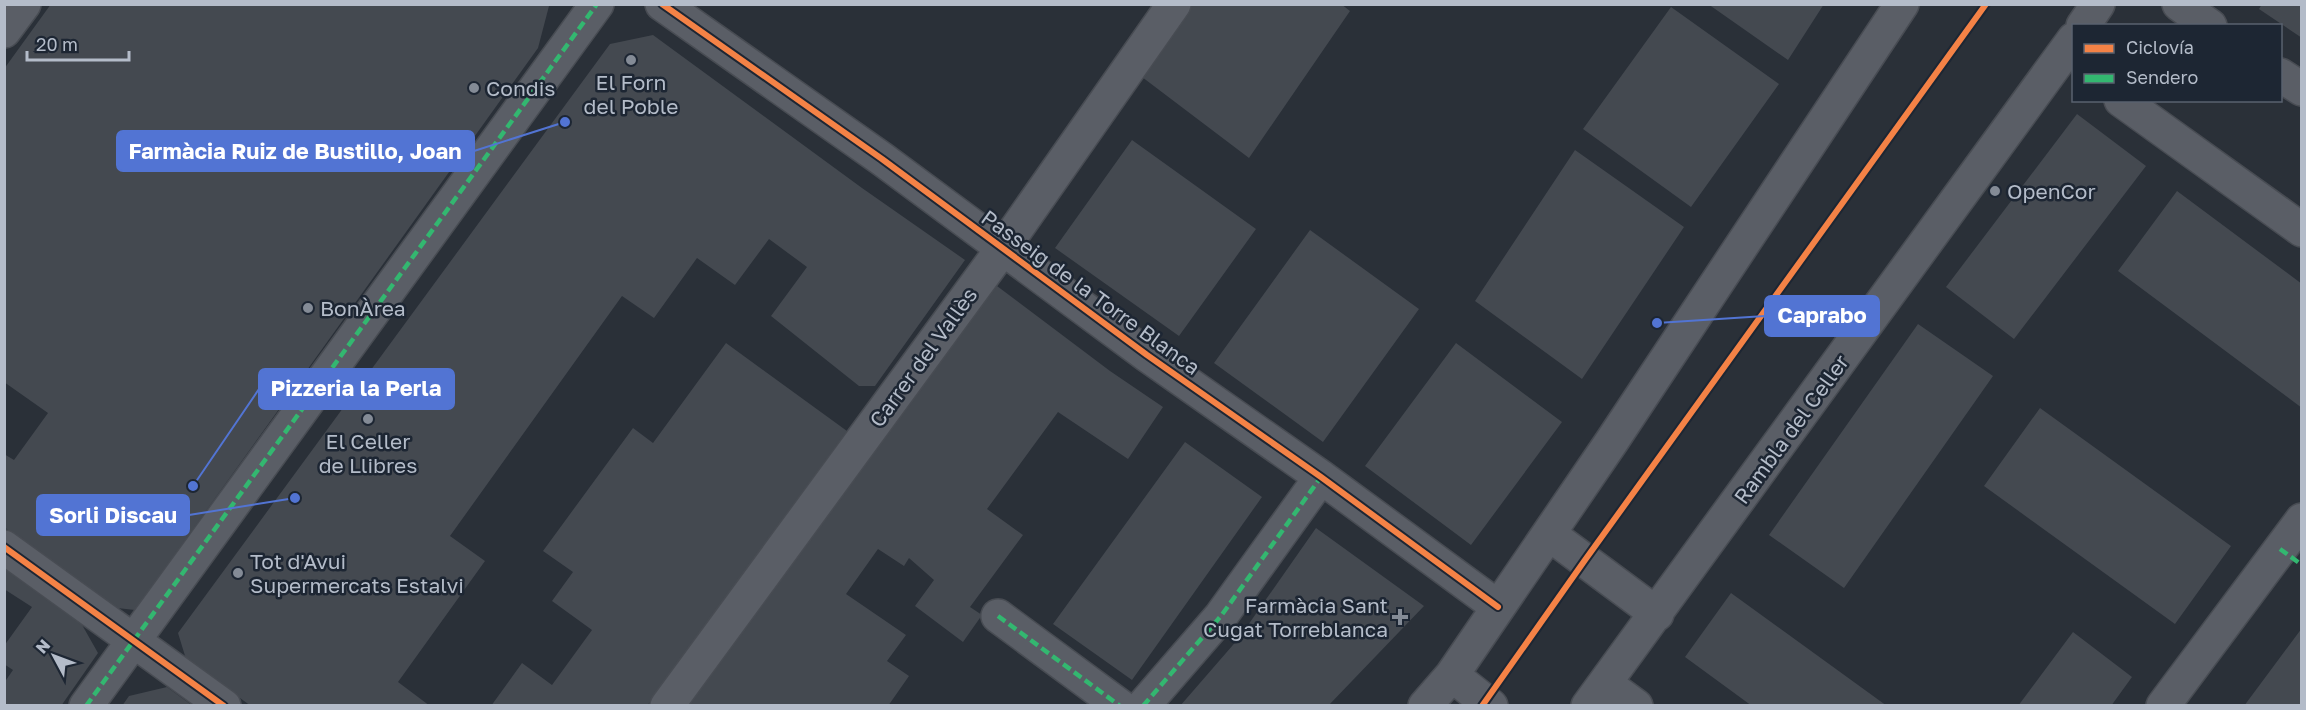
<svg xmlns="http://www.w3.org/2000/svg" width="2306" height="710" font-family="'Golos Text',sans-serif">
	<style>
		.building { fill: #444950 }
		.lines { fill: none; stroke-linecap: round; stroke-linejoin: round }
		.minor-casing { stroke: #484c53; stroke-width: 36 }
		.minor { stroke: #5a5e66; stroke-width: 33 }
		.quiet { stroke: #33b770; stroke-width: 4.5; stroke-dasharray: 9 4.5; stroke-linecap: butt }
		.cycleway-casing { stroke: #1d2633; stroke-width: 10 }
		.cycleway { stroke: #f48246; stroke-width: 6 }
		.poi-dot { fill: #848b96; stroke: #1d2633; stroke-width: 2 }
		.labels { text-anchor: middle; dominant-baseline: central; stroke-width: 5; stroke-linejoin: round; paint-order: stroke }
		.poi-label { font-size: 21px; fill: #b4bcc9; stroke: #1d2633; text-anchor: start }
		.street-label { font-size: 21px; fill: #b4bcc9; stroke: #1d2633 }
		.leader { fill: none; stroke: #5274d3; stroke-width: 2 }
		.callout-dot { fill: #5274d3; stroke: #1d2633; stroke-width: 2 }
		.callout { fill: #5274d3; stroke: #5274d3; stroke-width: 2 }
		.callout-label { font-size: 22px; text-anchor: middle; font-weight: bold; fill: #fff }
	</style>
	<rect width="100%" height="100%" fill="#2a3038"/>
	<path class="building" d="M51 4 549 6 538 48 135 610 117 608 4 527V454L14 460 48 413 4 382V69Z
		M1193 4H1341L1350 11 1249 158 1142 77Z
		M1708 4H1824L1788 60Z
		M2262 4H2302V38L2259 9Z
		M1671 7 1779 84 1691 207 1583 129Z
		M653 35 862 188 965 260 875 386H859L771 316 807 267 769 239 735 285 697 258 654 318 622 296 450 536 485 561 398 682 430 706H251L186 659 178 633 610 44Z
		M2077 114 2146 166 2014 339 1946 287Z
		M1132 140 1256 229 1179 336 1055 248Z
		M1575 150 1684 227 1582 379 1475 301Z
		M2177 191 2302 284V408L2118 271Z
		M1310 230 1419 309 1323 442 1214 363Z
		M997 286 1110 371 1163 407 1128 459 1058 412 987 509 1023 535 970 607 982 615 963 642 915 606 934 580 909 558 904 566 878 549 846 594 906 635 887 661 909 676 888 706H686L864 460Z
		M1918 324 1993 376 1844 588 1769 535Z
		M726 343 847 431 647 706H491L522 663 552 685 592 630 552 601 573 572 543 551 633 428 653 443Z
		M1456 343 1562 422 1471 545 1365 466Z
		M2040 408 2231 546 2175 624 1984 486Z
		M1185 442 1262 497 1132 680 1053 624Z
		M1316 528 1424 606 1328 706H1180L1239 638Z
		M4 568 81 623 98 653 61 706H4V683L13 670 4 664V646L32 607 4 589Z
		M1731 593 1887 706H1752L1685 657Z
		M2302 628V706H2244Z
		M2073 632 2132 677 2111 706H2018Z
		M167 687 193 706H122L129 696Z"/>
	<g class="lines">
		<g class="minor-casing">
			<path id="minor" d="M662 4 882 159 1147 355 1321 477 1498 607
				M2179 4 2210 26
				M2083 26 2098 4
				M4 31 24 4
				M2280 75 2302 89
				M2121 100 2302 230
				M1549 534 1657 614
				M4 547 224 706
				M998 616 1120 706
				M1452 675 1491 706
				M1606 684 1636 706
				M86 706 597 4
				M667 706 1003 248 1174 4
				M1143 706 1221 616 1321 477
				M1425 706 1452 675 1612 441 1902 4
				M1588 706 2074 39
				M2163 706 2302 520"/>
		</g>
		<use href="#minor" class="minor"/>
		<path class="quiet" d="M2280 549 2302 565
			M998 616 1120 706
			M86 706 597 4
			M1143 706 1221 616 1321 477"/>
		<g class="cycleway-casing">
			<path id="cycleway" d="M662 4 882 159 1147 355 1321 477 1498 607
				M4 547 224 706
				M1482 706 1585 560 1986 4"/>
		</g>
		<use href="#cycleway" class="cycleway"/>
	</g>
	<g class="poi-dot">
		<circle cx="631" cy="60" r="6"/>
		<circle cx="474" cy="88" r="6"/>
		<circle cx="1995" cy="191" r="6"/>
		<circle cx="308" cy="308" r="6"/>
		<circle cx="368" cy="419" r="6"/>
		<circle cx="238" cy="573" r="6"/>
		<path d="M1397 608h6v6h6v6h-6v6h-6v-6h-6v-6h6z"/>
	</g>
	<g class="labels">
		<g class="poi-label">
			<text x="631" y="82" text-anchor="middle">El Forn<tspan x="631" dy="24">del Poble</tspan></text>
			<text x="486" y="88">Condis</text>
			<text x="2007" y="191">OpenCor</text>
			<text x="320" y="308">BonÀrea</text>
			<text x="368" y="441" text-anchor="middle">El Celler<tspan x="368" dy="24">de Llibres</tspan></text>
			<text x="250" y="561">Tot d'Avui<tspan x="250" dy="24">Supermercats Estalvi</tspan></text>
			<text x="1388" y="605" text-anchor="end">Farmàcia Sant<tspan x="1388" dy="24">Cugat Torreblanca</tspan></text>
		</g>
		<g class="street-label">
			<text transform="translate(1091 292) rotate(36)">Passeig de la Torre Blanca</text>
			<text transform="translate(923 357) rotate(-54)">Carrer del Vallès</text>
			<text transform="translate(1791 429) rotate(-54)">Rambla del Celler</text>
		</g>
	</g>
	<path class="leader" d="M565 122L474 151M1657 323L1765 316M193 486L259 389M295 498L189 515"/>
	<g class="callout-dot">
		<circle cx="565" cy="122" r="6"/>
		<circle cx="1657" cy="323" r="6"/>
		<circle cx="193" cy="486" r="6"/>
		<circle cx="295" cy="498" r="6"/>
	</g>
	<g class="callout">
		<rect x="117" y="131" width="357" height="40" rx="6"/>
		<rect x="1765" y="296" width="114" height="40" rx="6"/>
		<rect x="259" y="369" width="195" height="40" rx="6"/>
		<rect x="37" y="495" width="152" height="40" rx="6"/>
	</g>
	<g class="callout-label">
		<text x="295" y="159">Farmàcia Ruiz de Bustillo, Joan</text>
		<text x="1822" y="323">Caprabo</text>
		<text x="356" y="396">Pizzeria la Perla</text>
		<text x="113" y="523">Sorli Discau</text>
	</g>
	<rect width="2306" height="710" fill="none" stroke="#b4bcc9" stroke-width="12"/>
	<rect x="2072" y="24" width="210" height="78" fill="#1d2633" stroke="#59626f" stroke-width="1.5"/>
	<rect x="2084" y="44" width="30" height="9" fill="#f48246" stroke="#59626f" stroke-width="1.5"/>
	<text x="2126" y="54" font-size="18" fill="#b4bcc9">Ciclovía</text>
	<rect x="2084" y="74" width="30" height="9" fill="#33b770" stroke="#59626f" stroke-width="1.5"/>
	<text x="2126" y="84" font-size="18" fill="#b4bcc9">Sendero</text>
	<g transform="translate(54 656) rotate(311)" stroke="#1d2633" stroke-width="4.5" paint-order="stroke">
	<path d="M0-4.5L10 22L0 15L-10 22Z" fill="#b4bcc9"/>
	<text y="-9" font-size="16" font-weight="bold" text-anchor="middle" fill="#b4bcc9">N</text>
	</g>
	<path d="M27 51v9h102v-9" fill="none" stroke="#b4bcc9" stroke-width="3"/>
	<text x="36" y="51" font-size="18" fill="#b4bcc9" stroke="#1d2633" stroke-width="4.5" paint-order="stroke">20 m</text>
</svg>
